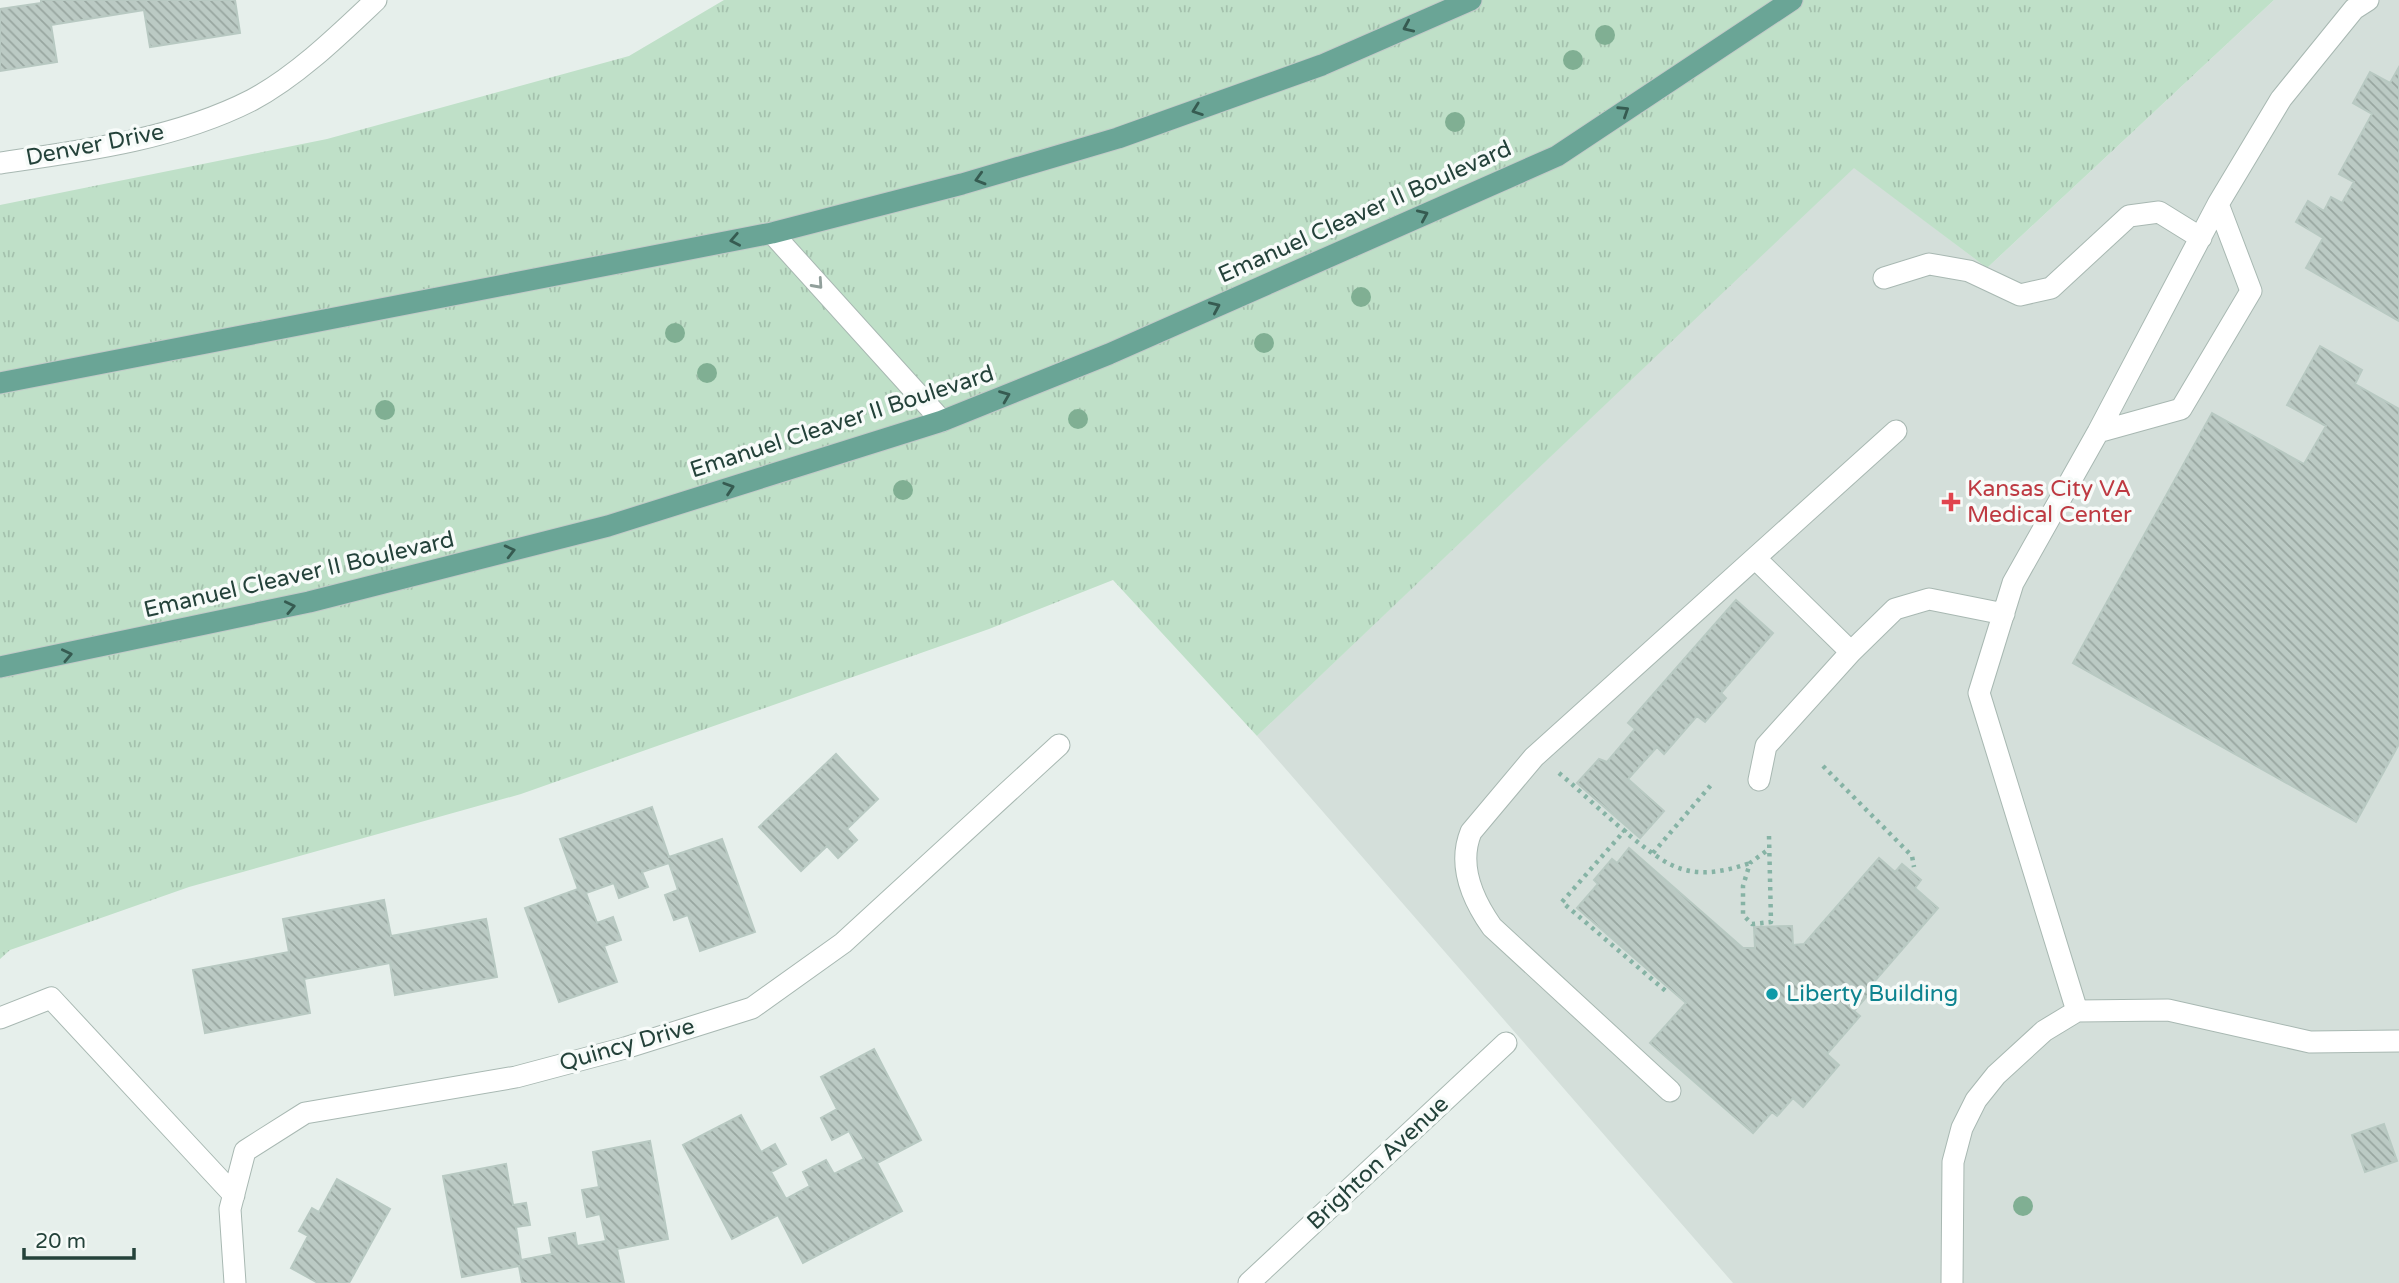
<svg xmlns="http://www.w3.org/2000/svg" width="2399" height="1283" font-family="'Varela Round',sans-serif">
	<style>
		.built { fill: #d4dfda }
		.park { fill: url(#park-tufts) }
		.building { fill: url(#building-back-hatch); stroke: #b8c9c2; stroke-width: 2 }
		.lines { fill: none; stroke-linecap: round; stroke-linejoin: round }
		.minor-casing { stroke: #a8b8b2; stroke-width: 23 }
		.major-casing { stroke: #c2cac8; stroke-width: 23 }
		.path { stroke: #86b3a5; stroke-width: 4.5; stroke-dasharray: 3.5 5; stroke-linecap: butt }
		.minor { stroke: #fff; stroke-width: 21 }
		.major { stroke: #6aa596; stroke-width: 21 }
		.tree { fill: #80af93 }
		.oneway { stroke: #365b51 }
		.oneway2 { stroke: #92a09c }
		.health-dot { fill: #e0444e; stroke: #f7fbf9; stroke-width: 2.5 }
		.culture-dot { fill: #0f9aa8; stroke: #f7fbf9; stroke-width: 2.5 }
		.labels { text-anchor: middle; dominant-baseline: central; stroke-width: 7; stroke-linejoin: round; paint-order: stroke }
		.street-label { font-size: 23px; fill: #24423a; stroke: #f7fbf9 }
		.health-label { font-size: 23px; fill: #be3a42; stroke: #f7fbf9; text-anchor: start }
		.culture-label { font-size: 23px; fill: #0d838f; stroke: #f7fbf9; text-anchor: start }
	</style>
	<defs>
		<pattern id="park-tufts" width="24" height="20" patternUnits="userSpaceOnUse" patternTransform="scale(1.75)"><rect width="24" height="20" fill="#bfe0c8"/><path d="M3 7l-1-3M5 7V3M7 7l1-3M15 17l-1-3M17 17v-4M19 17l1-3" fill="none" stroke="#a4c1ad"/></pattern>
		<pattern id="building-back-hatch" width="6" height="6" patternUnits="userSpaceOnUse" patternTransform="scale(1.75)"><rect width="6" height="6" fill="#bbcac4"/><path d="M-1 5l2 2M0 0l6 6M5-1l2 2" fill="none" stroke="#98a6a0"/></pattern>
	</defs>
	<rect width="100%" height="100%" fill="#e6efeb"/>
	<path class="built" d="M2274 0H2399V1283H1733L1257 736 1854 167 1987 268Z"/>
	<path class="park" d="M724 0H2274L1987 268 1854 168 1257 736 1113 580 989 629 521 794 189 887 10 950 0 959V205L327 139 629 56Z"/>
	<path class="building" d="M41 0H235L240 33 150 47 144 10 51 25 57 62 0 71V9L41 3Z
		M2399 67V321L2306 268 2323 238 2296 222 2308 201 2324 211 2331 197 2342 203 2354 182 2339 174 2372 114 2353 103 2370 72 2390 83Z
		M2320 346 2362 370 2355 384 2399 409V744L2356 822 2073 663 2212 413 2304 464 2326 426 2287 405Z
		M1736 600 1773 633 1721 693 1726 698 1705 722 1697 716 1664 754 1657 747 1628 779 1664 811 1640 838 1577 783 1599 759 1607 762 1635 729 1628 723Z
		M836 754 878 799 847 829 857 840 838 858 827 846 801 871 759 827Z
		M652 807 669 857 722 839 755 932 700 951 688 915 674 920 665 895 678 890 669 863 642 872 648 887 619 898 614 883 586 893 597 923 613 917 621 940 604 946 617 982 559 1002 525 908 578 889 560 839Z
		M1629 848 1743 948H1755L1754 927 1792 926 1793 945 1804 944 1879 858 1895 872 1902 864 1921 880 1915 888 1938 908 1873 983 1876 986 1854 1011 1860 1016 1827 1054 1839 1065 1803 1107 1793 1098 1777 1116 1772 1112 1753 1133 1650 1043 1686 1003 1577 908 1598 884 1594 880 1612 859 1617 863Z
		M384 900 391 936 486 919 497 977 395 995 390 963 304 979 310 1013 205 1033 193 970 289 952 283 919Z
		M874 1049 921 1140 877 1163 902 1211 803 1263 778 1215 732 1239 683 1145 741 1115 761 1152 775 1144 786 1164 771 1172 786 1199 810 1186 803 1172 826 1160 834 1174 864 1159 849 1131 832 1140 821 1118 837 1109 821 1077Z
		M2384 1124 2397 1161 2365 1172 2352 1135Z
		M650 1141 668 1239 617 1249 624 1283H522L519 1266 462 1277 443 1176 506 1164 513 1205 526 1203 530 1225 516 1227 521 1260 552 1254 549 1238 575 1233 577 1246 606 1241 600 1214 587 1217 582 1190 599 1187 593 1152Z
		M337 1179 390 1209 349 1283H318L291 1268 308 1236 299 1231 312 1208 319 1212Z"/>
	<g class="lines">
		<g class="minor-casing">
			<path id="minor" d="M0 163C84 151 176 139 252 100 297 76 339 35 376 0
				M772 233 942 421
				M1884 278 1929 264 1969 271 2020 295 2051 288 2129 216 2159 212 2201 238
				M2098 432 2181 409 2251 291 2218 204
				M1755 558 1851 652
				M1759 780 1766 746 1851 652 1895 609 1929 599 2004 614
				M2077 1011 1979 693 2013 583 2098 432 2218 204 2281 99 2354 9 2368 0
				M0 1018 51 998 234 1195
				M1670 1091 1492 927C1473 900 1457 866 1471 832L1534 757 1896 431
				M235 1283 230 1209 245 1151 305 1113 516 1077 625 1048 752 1008 843 943 1059 745
				M1249 1283 1506 1043
				M1952 1283 1953 1162 1962 1128 1976 1100 1996 1075 2044 1031 2077 1011 2168 1010 2310 1042 2399 1041"/>
		</g>
		<g class="major-casing">
			<path id="major" d="M0 383 772 233 962 184 1118 138 1322 65 1471 0
				M0 667 309 602 608 526 942 421 1109 354 1557 156 1792 0"/>
		</g>
		<path class="path" d="M1823 766 1912 856 1914 867
			M1559 773C1587 796 1645 855 1676 867 1701 877 1726 871 1750 863
			M1626 829 1562 902 1668 993
			M1769 836 1771 922 1752 924 1743 915V886L1750 863 1769 849
			M1653 853 1711 785"/>
		<use href="#minor" class="minor"/>
		<use href="#major" class="major"/>
	</g>
	<g class="tree">
		<circle cx="1605" cy="35" r="10"/>
		<circle cx="1573" cy="60" r="10"/>
		<circle cx="1455" cy="122" r="10"/>
		<circle cx="1361" cy="297" r="10"/>
		<circle cx="675" cy="333" r="10"/>
		<circle cx="1264" cy="343" r="10"/>
		<circle cx="707" cy="373" r="10"/>
		<circle cx="385" cy="410" r="10"/>
		<circle cx="1078" cy="419" r="10"/>
		<circle cx="903" cy="490" r="10"/>
		<circle cx="2023" cy="1206" r="10"/>
	</g>
	<defs><path id="oneway-chevron" d="M-2-3.5L2.5 0L-2 3.5" fill="none" stroke-width="1.6" stroke-linecap="round" stroke-linejoin="round" transform="scale(1.75)"/></defs>
	<g class="oneway">
		<use href="#oneway-chevron" transform="translate(1408 27) rotate(156)"/>
		<use href="#oneway-chevron" transform="translate(1197 110) rotate(160)"/>
		<use href="#oneway-chevron" transform="translate(1624 111) rotate(-33)"/>
		<use href="#oneway-chevron" transform="translate(980 179) rotate(164)"/>
		<use href="#oneway-chevron" transform="translate(1423 215) rotate(-24)"/>
		<use href="#oneway-chevron" transform="translate(735 240) rotate(169)"/>
		<use href="#oneway-chevron" transform="translate(1215 307) rotate(-24)"/>
		<use href="#oneway-chevron" transform="translate(1005 396) rotate(-22)"/>
		<use href="#oneway-chevron" transform="translate(729 488) rotate(-18)"/>
		<use href="#oneway-chevron" transform="translate(510 551) rotate(-14)"/>
		<use href="#oneway-chevron" transform="translate(290 607) rotate(-12)"/>
		<use href="#oneway-chevron" transform="translate(67 655) rotate(-12)"/>
	</g>
	<use class="oneway2" href="#oneway-chevron" transform="translate(818 284) rotate(48)"/>
	<path class="health-dot" d="M1947.5 491.5h7v7h7v7h-7v7h-7v-7h-7v-7h7z"/>
	<circle class="culture-dot" cx="1772" cy="994" r="7"/>
	<g class="labels">
		<g class="street-label">
			<text transform="translate(95 145) rotate(-11)">Denver Drive</text>
			<text transform="translate(1365 212) rotate(-24)">Emanuel Cleaver II Boulevard</text>
			<text transform="translate(842 422) rotate(-18)">Emanuel Cleaver II Boulevard</text>
			<text transform="translate(299 575) rotate(-13)">Emanuel Cleaver II Boulevard</text>
			<text transform="translate(627 1045) rotate(-16)">Quincy Drive</text>
			<text transform="translate(1378 1163) rotate(-43)">Brighton Avenue</text>
		</g>
		<g class="health-label">
			<text x="1967" y="489">Kansas City VA<tspan x="1967" dy="26">Medical Center</tspan></text>
		</g>
		<g class="culture-label">
			<text x="1786" y="994">Liberty Building</text>
		</g>
	</g>
	<path d="M24 1248v10h110v-10" fill="none" stroke="#24423a" stroke-width="3.5"/>
	<text x="35" y="1248" font-size="21" fill="#24423a" stroke="#f7fbf9" stroke-width="5" paint-order="stroke">20 m</text>
</svg>
